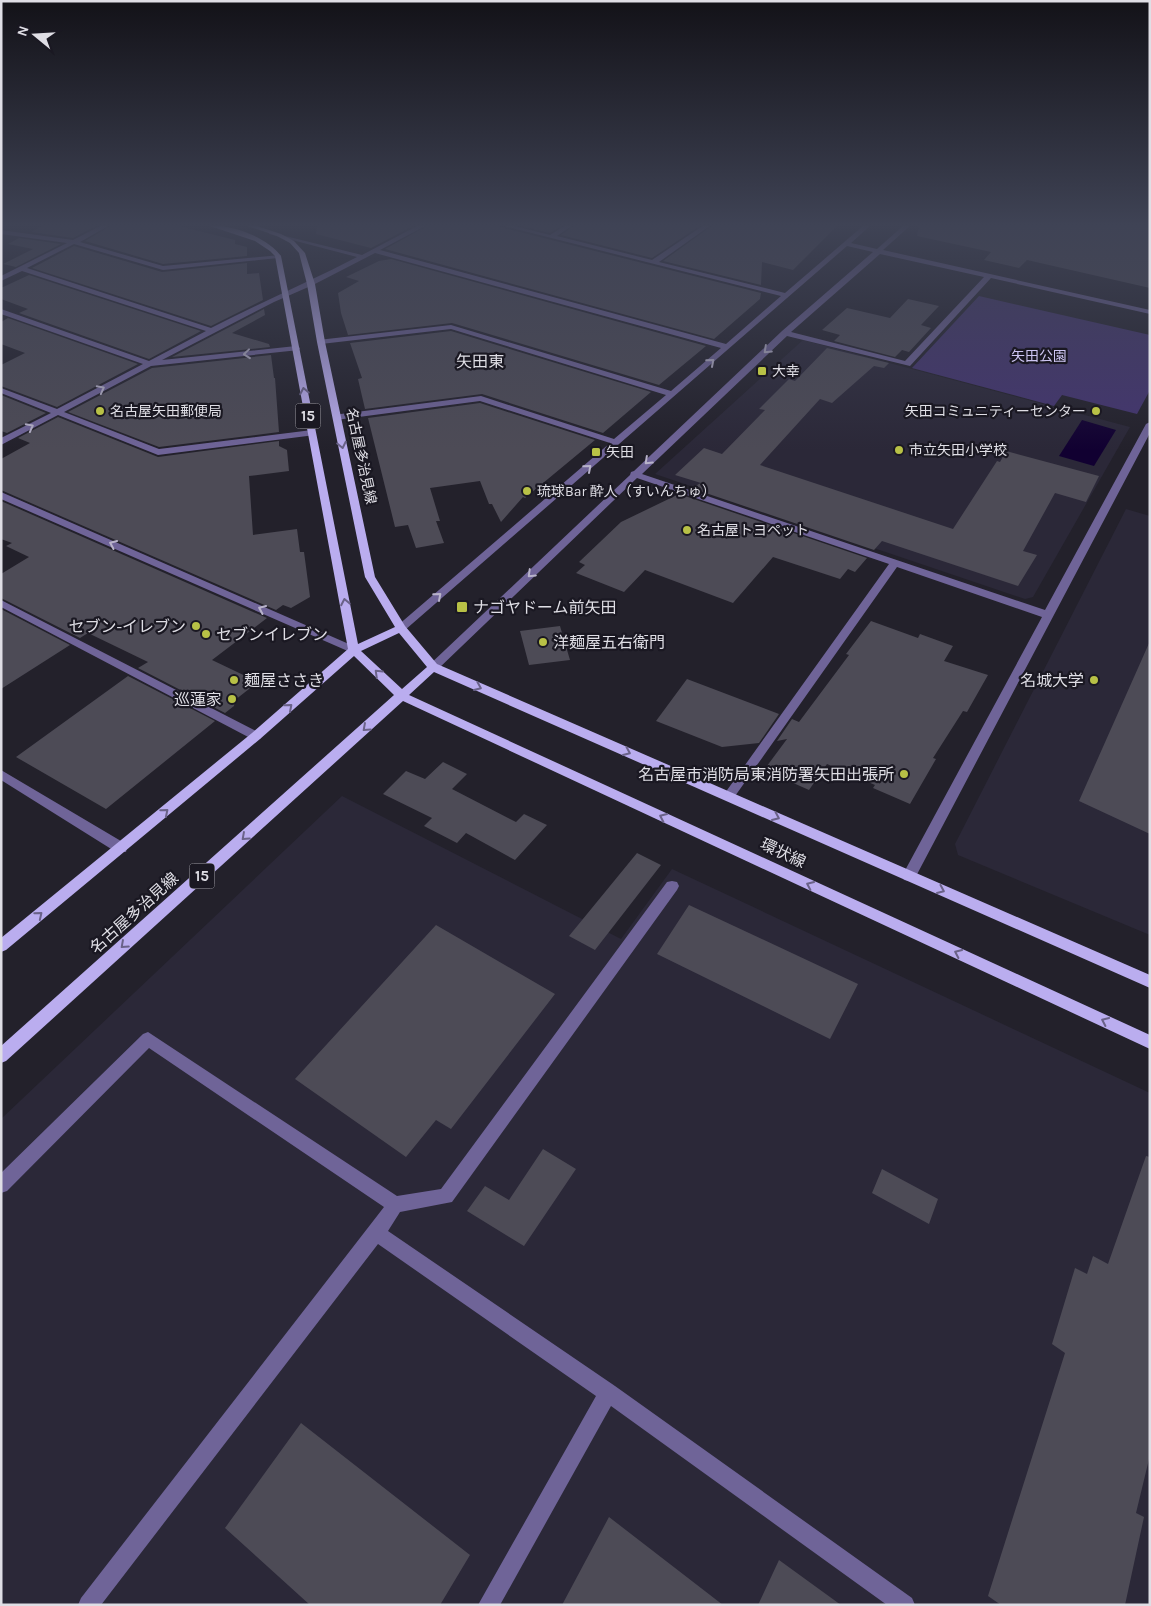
<svg xmlns="http://www.w3.org/2000/svg" width="1151" height="1606" font-family="Karla,'Noto Sans JP',sans-serif">
	<style>
		.built { fill: #2b2838 }
		.green { fill: #443570 }
		.water { fill: #110031 }
		.building { fill: #4d4b56 }
		.lines { fill: none; stroke-linecap: round; stroke-linejoin: round }
		.minor { fill: #6f6498; fill-rule: evenodd }
		.major { fill: #baadef; fill-rule: evenodd }
		.oneway { stroke: #b8b3ca }
		.oneway2 { stroke: #6a6288 }
		.poi-dot { fill: #b8c146; stroke: #1a1822; stroke-width: 2 }
		.labels { text-anchor: middle; dominant-baseline: central; stroke-width: 4.5; stroke-linejoin: round; paint-order: stroke }
		.far-park-label { font-size: 14px; fill: #cec6f2; stroke: #1a1822 }
		.far-poi-label { font-size: 14px; fill: #dfdee5; stroke: #1a1822; text-anchor: start }
		.far-street-label { font-size: 14px; fill: #dfdee5; stroke: #1a1822 }
		.shield { fill: #1a1822; stroke: #a4a3aa; stroke-width: 1 }
		.shield-label { font-size: 15px; font-weight: bold; fill: #dfdee5 }
		.far-quarter-label { font-size: 16px; fill: #dfdee5; stroke: #1a1822 }
		.poi-label { font-size: 16px; fill: #dfdee5; stroke: #1a1822; text-anchor: start }
		.street-label { font-size: 16px; fill: #dfdee5; stroke: #1a1822 }
	</style>
	<rect width="100%" height="100%" fill="#23212b"/>
	<path class="built" d="M803 340 1130 427 1033 597 1025 599 655 474Z
		M1126 509 1150 516V935L958 855 955 844Z
		M342 796 621 939 672 869 1150 1093V1605H1V1119Z"/>
	<path class="green" d="M979 296 1150 335V390L1137 414 1062 395 1054 406 912 368Z"/>
	<path class="water" d="M1082 420 1116 430 1094 466 1059 456Z"/>
	<path class="building" d="M45 225H98L73 238 31 232Z
		M112 225H175L235 240V244L247 247V256L163 264 85 241Z
		M317 225H415L371 248 316 234Z
		M429 225H498L500 227 761 293 760 299 714 339 385 249Z
		M517 225H563L550 233Z
		M575 225H701L652 258 561 235Z
		M713 225H838L793 270 762 262 761 285 663 261Z
		M919 225H1150V288L1027 260 1019 268 984 260 991 252 917 236Z
		M19 238 61 244 16 267 3 264 33 249 8 244Z
		M74 246 162 272 247 263V274L259 273 263 300 211 326 32 268Z
		M391 259 706 346 659 385 452 323 348 335 341 313 338 293 359 281 346 277 379 261Z
		M29 275 201 331 149 359 19 313 28 309 1 299V288Z
		M908 299 939 306 921 325 931 328 909 352 902 350 895 357 834 341 840 335 822 330 847 308 890 318Z
		M264 309 265 315 232 333 269 344 270 347 172 357Z
		M8 318 138 364 57 407 1 386V365L25 353 1 344V322Z
		M451 331 651 392 603 433 482 394 365 409 358 379 362 378 350 343Z
		M827 348 889 363 884 368 874 366 832 403 820 399 760 465 953 529 997 461 1000 462 1006 451 1099 476 1086 502 1055 493 1023 551 1037 555 1018 586 882 541 874 550 691 488 701 483 675 475 704 448 722 454 765 410 759 409 789 379 795 381Z
		M271 355 274 378H275L279 432 159 447 68 412 152 368Z
		M1 395 46 413 7 433 1 431Z
		M480 403 595 440 525 498 523 497 501 522 492 504H489L480 481 430 488 440 521H436L444 543 416 548 408 525 395 527 368 418Z
		M58 417 158 457 279 441V446L287 450 289 471 249 476 253 535 297 529 300 552H304L310 597 291 608 283 605 276 610 1 490V459L30 443 18 438Z
		M679 494 867 558 855 572 848 569 840 579 773 557 733 603 645 570 624 592 576 573 585 565 579 562 621 522Z
		M1 501 267 618 212 660 258 682 235 700 234 706 225 713 138 668 148 662 88 633 80 638 1 598V574L29 557 6 546 12 543 1 539Z
		M1 609 70 645 1 689Z
		M871 621 918 638 920 634 953 646 944 661 988 675 967 712 963 711 933 758 936 759 910 804 873 788 875 785 827 764 809 790 764 770 787 739 777 741 792 719 799 722 849 655 846 654Z
		M560 626 570 660 529 665 520 631Z
		M1150 641V834L1079 801Z
		M128 676 215 721 106 809 16 757Z
		M687 679 779 714 759 743 722 747 656 721Z
		M443 762 467 774 452 789 516 822 524 814 547 825 515 860 466 833 457 843 424 826 432 818 383 794 406 771 425 779Z
		M637 853 661 865 595 950 569 936Z
		M689 905 858 984 830 1039 657 954Z
		M436 925 555 994 451 1129 436 1120 406 1157 295 1079Z
		M543 1149 576 1169 524 1246 467 1211 485 1186 509 1200Z
		M1146 1156 1150 1157V1455L1136 1513 1144 1517 1125 1605H1001L988 1596 1065 1353 1052 1344 1075 1268 1087 1274 1093 1256 1108 1264Z
		M882 1169 938 1199 929 1224 872 1193Z
		M301 1423 470 1555 440 1605H310L225 1528Z
		M609 1517 723 1605H562Z
		M779 1560 841 1605H758Z"/>
	<g class="lines">
		<path class="minor" d="M102 225H110L80 242 163 266 280 255 281 256 278 258 163 270 74 244 27 268 211 328C259 303 309 282 357 257L269 234V232L362 255 419 225H427L380 250 726 344 781 296 500 225H510L550 235 566 225H573L557 236 652 260 704 225H711L659 262 785 293 864 225H871L851 243 877 249 904 225H911L883 250 1150 310V314L991 278 910 366 787 336 642 474 1045 610 1146 424 1150 422V433L914 880 909 881 904 880 902 876 1042 617 897 567 733 799H725L723 796 725 793 889 564 637 478 437 670 433 671 427 667 630 475 631 472 634 471 782 331 873 252 847 246 405 630H397L396 628 397 626 610 443 480 401 336 420 333 419V415L481 396 614 439 666 395 451 329 321 344H318V340L451 325 671 391 721 348 375 253 313 285 274 302 162 360 296 346 300 348 299 350 151 366 64 412 159 449 312 430 315 431V435L158 455 58 415 1 445V438L51 413 1 393V388L57 409 143 364 1 314V309L149 361 206 331 22 271 1 281V276L67 243 1 234V230L73 240ZM880 254 984 277 905 361 791 332Z
			M1 492 358 648 359 650 358 652H350L1 499Z
			M1 600 260 733 262 736 260 739H252L1 607Z
			M1 770 126 844 127 848 126 852H116L1 780Z
			M672 881 677 882 679 886 677 890 452 1202 400 1212 388 1231 615 1386 912 1598 915 1605H887L611 1406 500 1605H478L596 1396 378 1244 101 1605H78L81 1598 384 1207 149 1048 7 1191 1 1193V1173L143 1034 148 1032 397 1196 441 1189 667 882Z"/>
		<path class="major" d="M207 225C232 225 266 236 281 256L358 644 395 627 365 577 317 342 307 284 299 253 290 243 277 236 245 225H254L281 234 294 241 305 253 315 284 325 342 375 577 405 626 437 664 1150 975V988L434 672 409 695 1150 1035V1049L403 701 6 1061 1 1063V1046L394 695 354 656 260 739 6 950 1 952V938L252 733 348 649 275 256 270 251 255 241ZM399 633 427 667 402 689 361 651Z"/>
	</g>
	<defs><path id="oneway-chevron" d="M-2-3.5L2.5 0L-2 3.5" fill="none" stroke-width="1.6" stroke-linecap="round" stroke-linejoin="round" transform="scale(1.25)"/></defs>
	<g class="oneway">
		<use href="#oneway-chevron" transform="translate(767 350) rotate(137)"/>
		<use href="#oneway-chevron" transform="translate(247 354) rotate(174)"/>
		<use href="#oneway-chevron" transform="translate(711 362) rotate(-41)"/>
		<use href="#oneway-chevron" transform="translate(101 389) rotate(-28)"/>
		<use href="#oneway-chevron" transform="translate(30 427) rotate(-28)"/>
		<use href="#oneway-chevron" transform="translate(648 461) rotate(137)"/>
		<use href="#oneway-chevron" transform="translate(588 468) rotate(-41)"/>
		<use href="#oneway-chevron" transform="translate(113 544) rotate(-156)"/>
		<use href="#oneway-chevron" transform="translate(531 574) rotate(136)"/>
		<use href="#oneway-chevron" transform="translate(438 596) rotate(-41)"/>
		<use href="#oneway-chevron" transform="translate(262 609) rotate(-156)"/>
	</g>
	<g class="oneway2">
		<use href="#oneway-chevron" transform="translate(304 391) rotate(-101)"/>
		<use href="#oneway-chevron" transform="translate(342 445) rotate(78)"/>
		<use href="#oneway-chevron" transform="translate(345 602) rotate(-101)"/>
		<use href="#oneway-chevron" transform="translate(378 673) rotate(-136)"/>
		<use href="#oneway-chevron" transform="translate(478 687) rotate(23)"/>
		<use href="#oneway-chevron" transform="translate(289 707) rotate(-41)"/>
		<use href="#oneway-chevron" transform="translate(366 728) rotate(138)"/>
		<use href="#oneway-chevron" transform="translate(627 752) rotate(24)"/>
		<use href="#oneway-chevron" transform="translate(165 812) rotate(-40)"/>
		<use href="#oneway-chevron" transform="translate(663 817) rotate(-155)"/>
		<use href="#oneway-chevron" transform="translate(776 817) rotate(24)"/>
		<use href="#oneway-chevron" transform="translate(245 837) rotate(138)"/>
		<use href="#oneway-chevron" transform="translate(810 885) rotate(-155)"/>
		<use href="#oneway-chevron" transform="translate(941 890) rotate(24)"/>
		<use href="#oneway-chevron" transform="translate(39 915) rotate(-39)"/>
		<use href="#oneway-chevron" transform="translate(124 945) rotate(138)"/>
		<use href="#oneway-chevron" transform="translate(958 953) rotate(-155)"/>
		<use href="#oneway-chevron" transform="translate(1105 1021) rotate(-155)"/>
	</g>
	<linearGradient id="sky" x2="0" y2="1"><stop stop-color="#131218"/><stop offset="0.5" stop-color="#3f4355"/><stop offset="1" stop-color="#3f4355" stop-opacity="0"/></linearGradient>
	<rect width="1151" height="450" fill="url(#sky)"/>
	<g class="poi-dot">
		<rect x="757" y="366" width="10" height="10" rx="2.5"/>
		<circle cx="100" cy="411" r="5"/>
		<circle cx="1096" cy="411" r="5"/>
		<circle cx="899" cy="450" r="5"/>
		<rect x="591" y="447" width="10" height="10" rx="2.5"/>
		<circle cx="527" cy="491" r="5"/>
		<circle cx="687" cy="530" r="5"/>
		<rect x="456" y="601" width="12" height="12" rx="2.5"/>
		<circle cx="196" cy="626" r="5"/>
		<circle cx="206" cy="634" r="5"/>
		<circle cx="543" cy="642" r="5"/>
		<circle cx="234" cy="680" r="5"/>
		<circle cx="1094" cy="680" r="5"/>
		<circle cx="232" cy="699" r="5"/>
		<circle cx="904" cy="774" r="5"/>
	</g>
	<g class="labels">
		<g class="far-park-label">
			<text x="1039" y="356">矢田公園</text>
		</g>
		<g class="far-poi-label">
			<text x="772" y="371">大幸</text>
			<text x="110" y="411">名古屋矢田郵便局</text>
			<text x="1086" y="411" text-anchor="end">矢田コミュニティーセンター</text>
			<text x="909" y="450">市立矢田小学校</text>
			<text x="606" y="452">矢田</text>
			<text x="537" y="491">琉球Bar 酔人（すいんちゅ）</text>
			<text x="697" y="530">名古屋トヨペット</text>
		</g>
		<g class="far-street-label">
			<text transform="translate(361 456) rotate(78)">名古屋多治見線</text>
		</g>
		<g class="shield">
			<rect x="295.5" y="403.5" width="25" height="25" rx="4"/>
			<rect x="189.5" y="863.5" width="25" height="25" rx="4"/>
		</g>
		<g class="shield-label">
			<text x="308" y="416">15</text>
			<text x="202" y="876">15</text>
		</g>
		<g class="far-quarter-label">
			<text x="480" y="361">矢田東</text>
		</g>
		<g class="poi-label">
			<text x="473" y="607">ナゴヤドーム前矢田</text>
			<text x="186" y="626" text-anchor="end">セブン-イレブン</text>
			<text x="216" y="634">セブンイレブン</text>
			<text x="553" y="642">洋麺屋五右衛門</text>
			<text x="244" y="680">麺屋ささき</text>
			<text x="1084" y="680" text-anchor="end">名城大学</text>
			<text x="222" y="699" text-anchor="end">巡蓮家</text>
			<text x="894" y="774" text-anchor="end">名古屋市消防局東消防署矢田出張所</text>
		</g>
		<g class="street-label">
			<text transform="translate(783 853) rotate(25)">環状線</text>
			<text transform="translate(134 913) rotate(-42)">名古屋多治見線</text>
		</g>
	</g>
	<rect width="1151" height="1606" fill="none" stroke="#dfdee5" stroke-width="5"/>
	<g transform="translate(35 35) rotate(288)" stroke="#1a1822" stroke-width="4" paint-order="stroke">
	<path d="M0-4L9 19L0 12L-9 19Z" fill="#dfdee5"/>
	<text y="-8" font-size="14" font-weight="bold" text-anchor="middle" fill="#dfdee5">N</text>
	</g>
</svg>
